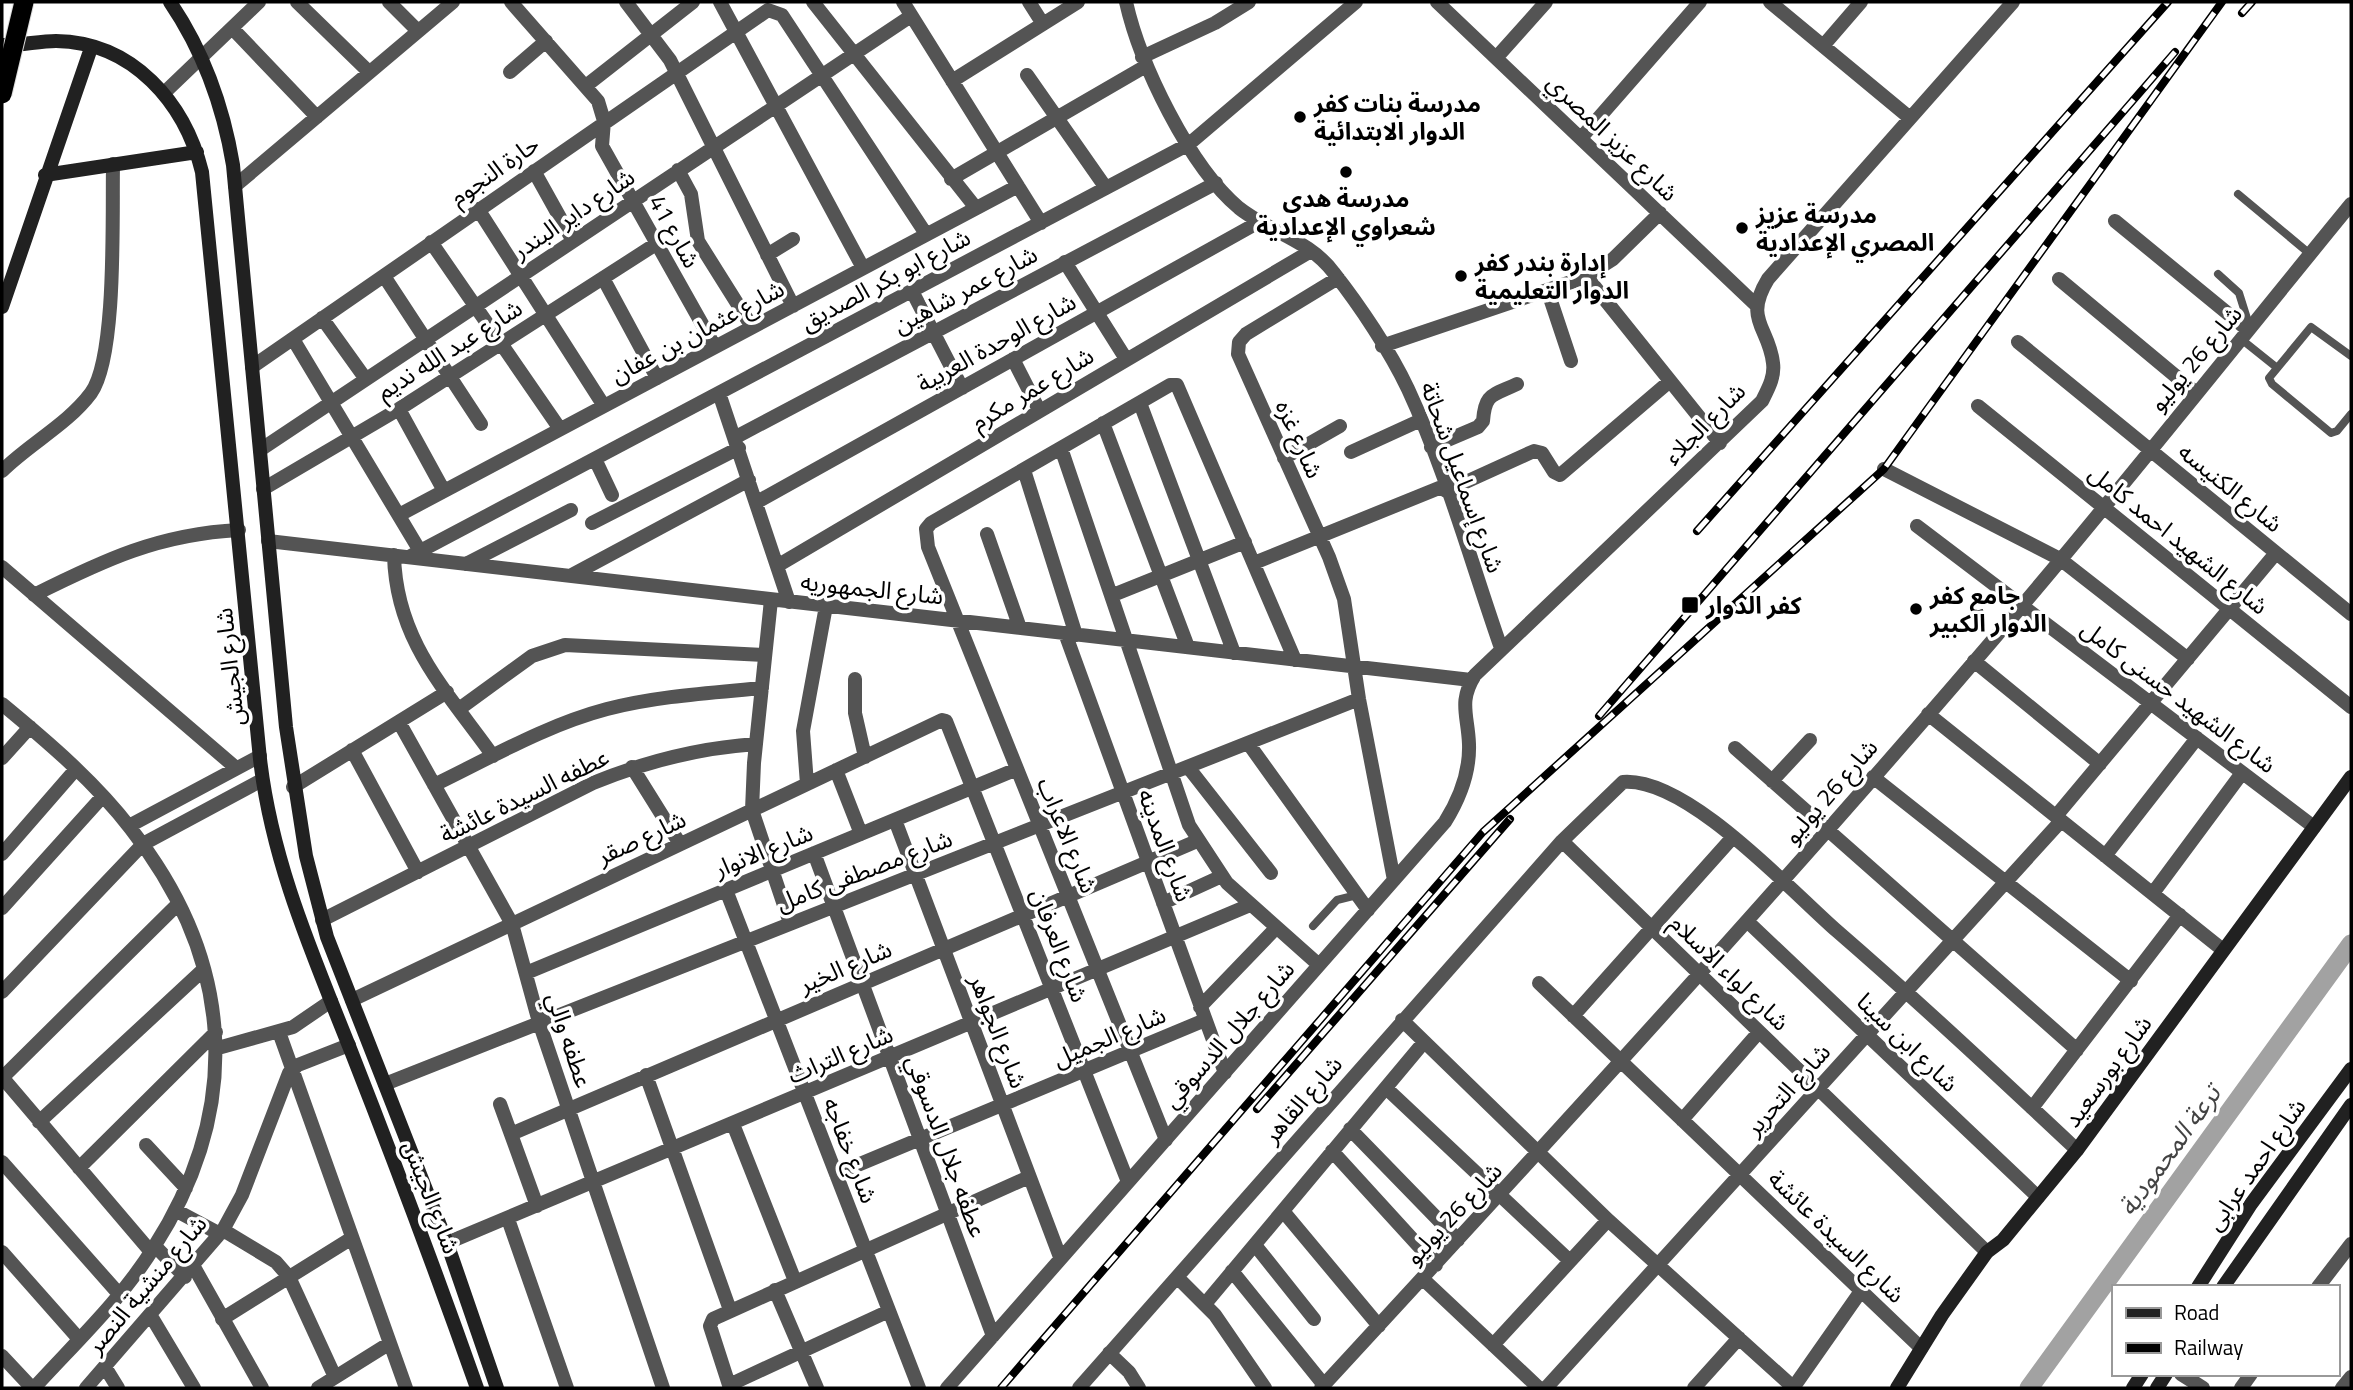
<svg xmlns="http://www.w3.org/2000/svg" width="2353" height="1390" font-family="'Titillium Web','Noto Sans Arabic',sans-serif">
	<style>
		.lines { fill: none; stroke-linecap: round; stroke-linejoin: round }
		.canal { stroke: #a2a2a2; stroke-width: 19 }
		.service { stroke: #545454; stroke-width: 8 }
		.minor { stroke: #545454; stroke-width: 14 }
		.secondary { stroke: #212121; stroke-width: 14 }
		.rail-casing { stroke: #000; stroke-width: 8 }
		.rail { stroke: #fff; stroke-width: 5; stroke-dasharray: 16; stroke-linecap: butt }
		.trunk-bridge-casing { stroke: #dbdbdb; stroke-width: 21; stroke-linecap: butt }
		.trunk-bridge { stroke: #000; stroke-width: 19 }
		.poi-dot { fill: #000; stroke: #fff; stroke-width: 2.5 }
		.labels { text-anchor: middle; dominant-baseline: central; stroke-width: 7; stroke-linejoin: round; paint-order: stroke }
		.poi-label { font-size: 24px; font-weight: bold; fill: #000; stroke: #fff; text-anchor: start }
		.street-label { font-size: 24px; fill: #000; stroke: #fff }
		.water-label { font-size: 26px; font-style: italic; fill: #434343; stroke: #fff }
	</style>
	<rect width="100%" height="100%" fill="#fff"/>
	<g class="lines">
		<path class="canal" d="M2029 1388 2351 944"/>
		<path class="service" d="M2238 194 2310 254
			M2218 274 2239 293 2250 328
			M2241 339 2276 367
			M2351 356 2311 327 2269 378 2272 384 2331 433 2337 431 2351 414
			M1313 926 1337 900 1357 895"/>
		<path class="minor" d="M297 2 369 72
			M389 2 418 31
			M511 2 598 101 604 121 602 146 715 347
			M626 2 670 60 793 306
			M720 2 863 268
			M813 2 976 208
			M903 2 1041 223
			M1029 2 1043 24
			M1126 2C1140 64 1189 166 1239 208 1269 232 1310 240 1334 273 1360 306 1390 351 1408 389 1446 471 1471 562 1501 648
			M1437 2 1757 306
			M1770 2 1910 118
			M232 28 317 117
			M1823 46 1861 2
			M1142 57 1215 23 1249 2
			M1496 58 1546 2
			M510 72 546 41
			M1027 75 1106 188
			M952 81 1078 2
			M587 85 693 2
			M164 93 259 2
			M1581 138 1700 2
			M678 170 691 194 698 241 752 327
			M534 171 573 241
			M951 179 1146 66
			M235 186 453 2
			M478 209 604 406
			M2115 221 2248 330
			M431 242 560 429
			M767 255 793 239
			M1065 262 1126 359
			M384 276 481 424
			M1586 276 1720 443
			M603 278 657 378
			M1338 278 1246 334 1239 342 1238 354 1329 557 1344 599 1359 699 1394 880
			M2059 279 2196 393
			M912 291 962 388
			M1548 292 1571 361
			M322 318 365 378
			M293 339 420 551
			M2018 342 2351 614
			M1382 346 1583 278 1613 259 1660 213
			M1013 359 1039 410
			M252 367 768 10 782 15 926 234
			M719 393 789 602
			M1140 403 1234 653
			M1978 406 2351 707
			M399 409 444 491
			M1103 423 1188 647
			M736 437 1216 183
			M1431 447 1478 427 1483 421C1485 393 1492 396 1517 384
			M1061 448 1189 825 1227 883 1319 965
			M260 450 911 16
			M1351 452 1421 420
			M1284 458 1340 426
			M595 459 612 495
			M1884 469 2060 559 2188 659
			M1024 470 1076 635
			M2 471C29 444 68 424 91 393 117 357 112 215 113 164
			M263 489 399 409 656 244
			M1446 491 1534 451 1542 453 1554 472 1560 475 1670 381
			M757 502 1259 222
			M399 515 1018 186
			M592 523 739 448
			M1917 526 2314 827
			M987 534 1020 628
			M268 541 1471 680
			M394 555C396 641 446 690 493 756
			M409 557 1189 144 1356 2
			M1254 563 1444 486
			M466 564 571 510
			M777 566 1311 251
			M2 567 235 767
			M572 575 749 480
			M34 595C104 560 159 534 239 530
			M1113 595 1245 542
			M771 600 754 763 752 810 790 923
			M1065 633 1225 1073
			M1974 661 2100 764
			M855 679V713L865 757
			M2 704C48 742 95 782 131 829 234 960 244 1106 154 1247 122 1299 75 1343 34 1388
			M459 709 532 656 565 645 765 655
			M1928 714 2223 950
			M399 722 512 924 539 1022 663 1388
			M1248 743 1368 910
			M1735 748 2077 1050
			M352 750 418 872
			M2 758 30 727
			M632 767 680 844
			M1188 767 1271 873
			M836 770 861 834
			M1873 777 2131 981
			M1772 781 1810 740
			M807 784 803 731 826 606
			M434 785C490 758 546 725 607 709 657 696 710 693 762 688
			M293 787 447 692
			M2056 816 2276 553
			M895 820 1060 1257
			M129 826 260 756
			M1562 841 1987 1252
			M814 853 993 1336
			M2 854 76 769
			M2105 856 2197 738
			M726 890 919 1388
			M2153 893 2242 773
			M1163 903 1222 876
			M2 908 103 796
			M322 920 593 783C647 761 698 748 756 744
			M1747 921 2038 1197
			M526 973 1017 769
			M1539 983 1921 1348
			M2 992 143 844 262 780
			M352 1000 942 720 946 721 1128 1182
			M1200 1007 1276 928
			M1573 1016 1733 837
			M1402 1020 1608 1220 1794 1388
			M279 1032 406 1388
			M218 1048 293 1027 331 1001
			M646 1075 730 1310
			M2 1077 151 1252
			M2 1078 178 904
			M385 1084 1359 699
			M1386 1088 1570 1261
			M500 1104 537 1206
			M2032 1108 2180 915
			M1682 1120 1759 1032
			M39 1122 203 970
			M733 1124 795 1281
			M1350 1129 1458 1240
			M511 1134 1197 841
			M1166 1140 928 547 926 529 931 523 1170 385H1177L1295 660
			M146 1145 186 1188
			M1332 1151 1436 1265
			M2 1162 119 1294
			M79 1168 216 1032
			M836 1174 1205 1020
			M175 1210 220 1234
			M1283 1211 1379 1326
			M508 1219 567 1388
			M223 1230 276 1262 289 1277 335 1377
			M447 1243 1250 905
			M1255 1245 1314 1319
			M155 1246 185 1277
			M2 1252 79 1339
			M194 1267 262 1388
			M1232 1271 1324 1385
			M1177 1277 1215 1315 1265 1388
			M1423 1279 1539 1388
			M2318 1287 2351 1244
			M775 1290 817 1388
			M1205 1304 1424 1042
			M151 1316 194 1388
			M222 1319 352 1238
			M1493 1345 1608 1220
			M1109 1353 1129 1372 1139 1388
			M2 1356 32 1388
			M105 1367 118 1388
			M2181 1374 2203 1388
			M729 1385 889 1311
			M86 1388 223 1230 242 1195 289 1073 298 1065 349 1045
			M318 1388 390 1343
			M730 1388 710 1326 713 1319 1029 1177
			M947 1388 1445 822C1460 798 1470 773 1469 744 1468 715 1458 702 1475 675L1762 401C1768 389 1775 377 1773 363 1769 327 1743 320 1768 279L2013 2
			M1079 1388 1562 841 1623 782C1687 777 1790 890 1837 931 1919 1002 1998 1076 2077 1150
			M1321 1388C1558 1131 1795 873 2021 607 2133 475 2241 338 2351 204
			M1546 1388 2061 821
			M1694 1388 1739 1338
			M1793 1388 1861 1291
			M2241 1388 2251 1374
			M2342 1388 2351 1377"/>
		<path class="secondary" d="M170 2C204 52 223 105 233 165L286 727 306 856 327 937 447 1243 497 1388
			M2 45C20 46 38 41 56 41 133 42 185 103 202 172L260 759C272 863 313 955 351 1051 395 1163 437 1275 477 1388
			M45 175 197 152
			M2 307 91 48
			M2198 1287 2251 1204 2351 1069
			M2223 1287 2351 1105
			M1897 1388 1942 1315 1987 1252 2003 1240 2077 1150 2351 777
			M2133 1388 2142 1374
			M2157 1388 2166 1374"/>
		<g class="rail-casing">
			<path id="rail" d="M2242 13 2252 2
				M1697 531 2168 2
				M1599 716 2175 52
				M1257 1109 1510 819
				M1001 1388 1483 832 1884 469 2222 2"/>
		</g>
		<use href="#rail" class="rail"/>
		<g class="trunk-bridge-casing">
			<path id="trunk-bridge" d="M2 94 24 2"/>
		</g>
		<use href="#trunk-bridge" class="trunk-bridge"/>
	</g>
	<g class="poi-dot">
		<circle cx="1300" cy="117" r="7"/>
		<circle cx="1346" cy="172" r="7"/>
		<circle cx="1742" cy="228" r="7"/>
		<circle cx="1461" cy="276" r="7"/>
		<rect x="1681" y="596" width="18" height="18" rx="3.5"/>
		<circle cx="1916" cy="609" r="7"/>
	</g>
	<g class="labels">
		<g class="poi-label">
			<text x="1314" y="103">مدرسة بنات كفر<tspan x="1314" dy="28">الدوار الابتدائية</tspan></text>
			<text x="1346" y="198" text-anchor="middle">مدرسة هدى<tspan x="1346" dy="28">شعراوي الإعدادية</tspan></text>
			<text x="1756" y="214">مدرسة عزيز<tspan x="1756" dy="28">المصري الإعدادية</tspan></text>
			<text x="1475" y="262">إدارة بندر كفر<tspan x="1475" dy="28">الدوار التعليمية</tspan></text>
			<text x="1930" y="595">جامع كفر<tspan x="1930" dy="28">الدوار الكبير</tspan></text>
			<text x="1706" y="605">كفر الدوار</text>
		</g>
		<g class="street-label">
			<text transform="translate(1613 137) rotate(44)">شارع عزيز المصري</text>
			<text transform="translate(494 170) rotate(-35)">حارة النجوم</text>
			<text transform="translate(573 213) rotate(-34)">شارع داير البندر</text>
			<text transform="translate(675 231) rotate(61)">شارع 41</text>
			<text transform="translate(885 279) rotate(-28)">شارع ابو بكر الصديق</text>
			<text transform="translate(965 289) rotate(-28)">شارع عمر شاهين</text>
			<text transform="translate(697 331) rotate(-28)">شارع عثمان بن عفان</text>
			<text transform="translate(996 342) rotate(-29)">شارع الوحدة العربية</text>
			<text transform="translate(449 349) rotate(-32)">شارع عبد الله نديم</text>
			<text transform="translate(2195 358) rotate(-50)">شارع 26 يوليو</text>
			<text transform="translate(1032 388) rotate(-31)">شارع عمر مكرم</text>
			<text transform="translate(1704 423) rotate(-45)">شارع الجلاء</text>
			<text transform="translate(1300 439) rotate(66)">شارع غزه</text>
			<text transform="translate(1463 477) rotate(70)">شارع إسماعيل شحاتة</text>
			<text transform="translate(2231 487) rotate(39)">شارع الكنيسه</text>
			<text transform="translate(2179 539) rotate(39)">شارع الشهيد احمد كامل</text>
			<text transform="translate(872 588) rotate(6)">شارع الجمهوريه</text>
			<text transform="translate(229 667) rotate(-96)">شارع الجيش</text>
			<text transform="translate(2179 696) rotate(37)">شارع الشهيد حسنى كامل</text>
			<text transform="translate(1830 791) rotate(-49)">شارع 26 يوليو</text>
			<text transform="translate(524 795) rotate(-26)">عطفه السيدة عائشة</text>
			<text transform="translate(1068 835) rotate(68)">شارع الاعراب</text>
			<text transform="translate(641 837) rotate(-25)">شارع صقر</text>
			<text transform="translate(1166 845) rotate(70)">شارع المدينه</text>
			<text transform="translate(763 850) rotate(-22)">شارع الانوار</text>
			<text transform="translate(864 870) rotate(-21)">شارع مصطفى كامل</text>
			<text transform="translate(1060 945) rotate(69)">شارع العرفان</text>
			<text transform="translate(845 966) rotate(-23)">شارع الخير</text>
			<text transform="translate(1730 972) rotate(44)">شارع لواء الاسلام</text>
			<text transform="translate(999 1031) rotate(69)">شارع الجواهر</text>
			<text transform="translate(1228 1034) rotate(-49)">شارع جلال الدسوقي</text>
			<text transform="translate(1109 1036) rotate(-23)">شارع الجميل</text>
			<text transform="translate(570 1040) rotate(72)">عطفه والي</text>
			<text transform="translate(1908 1042) rotate(44)">شارع ابن سينا</text>
			<text transform="translate(840 1054) rotate(-23)">شارع التراث</text>
			<text transform="translate(2107 1071) rotate(-54)">شارع بورسعيد</text>
			<text transform="translate(1787 1089) rotate(-48)">شارع التحرير</text>
			<text transform="translate(1302 1099) rotate(-49)">شارع القاهر</text>
			<text transform="translate(947 1146) rotate(70)">عطفه جلال الدسوقي</text>
			<text transform="translate(851 1150) rotate(69)">شارع خفاجه</text>
			<text transform="translate(2255 1164) rotate(-55)">شارع احمد عرابى</text>
			<text transform="translate(432 1197) rotate(69)">شارع الجيش</text>
			<text transform="translate(1453 1213) rotate(-47)">شارع 26 يوليو</text>
			<text transform="translate(1837 1236) rotate(44)">شارع السيدة عائشة</text>
			<text transform="translate(146 1284) rotate(-50)">شارع منشية النصر</text>
		</g>
		<g class="water-label">
			<text transform="translate(2169 1150) rotate(-54)">ترعة المحمودية</text>
		</g>
	</g>
	<rect width="2353" height="1390" fill="none" stroke="#000000" stroke-width="7"/>
	<rect x="2112" y="1285" width="228" height="91" fill="#ffffff" stroke="#999999" stroke-width="2"/>
	<rect x="2126" y="1308" width="35" height="10" fill="#212121" stroke="#999999" stroke-width="2"/>
	<text x="2174" y="1320" font-size="21" fill="#000000">Road</text>
	<rect x="2126" y="1343" width="35" height="10" fill="#000000" stroke="#999999" stroke-width="2"/>
	<text x="2174" y="1355" font-size="21" fill="#000000">Railway</text>
</svg>
